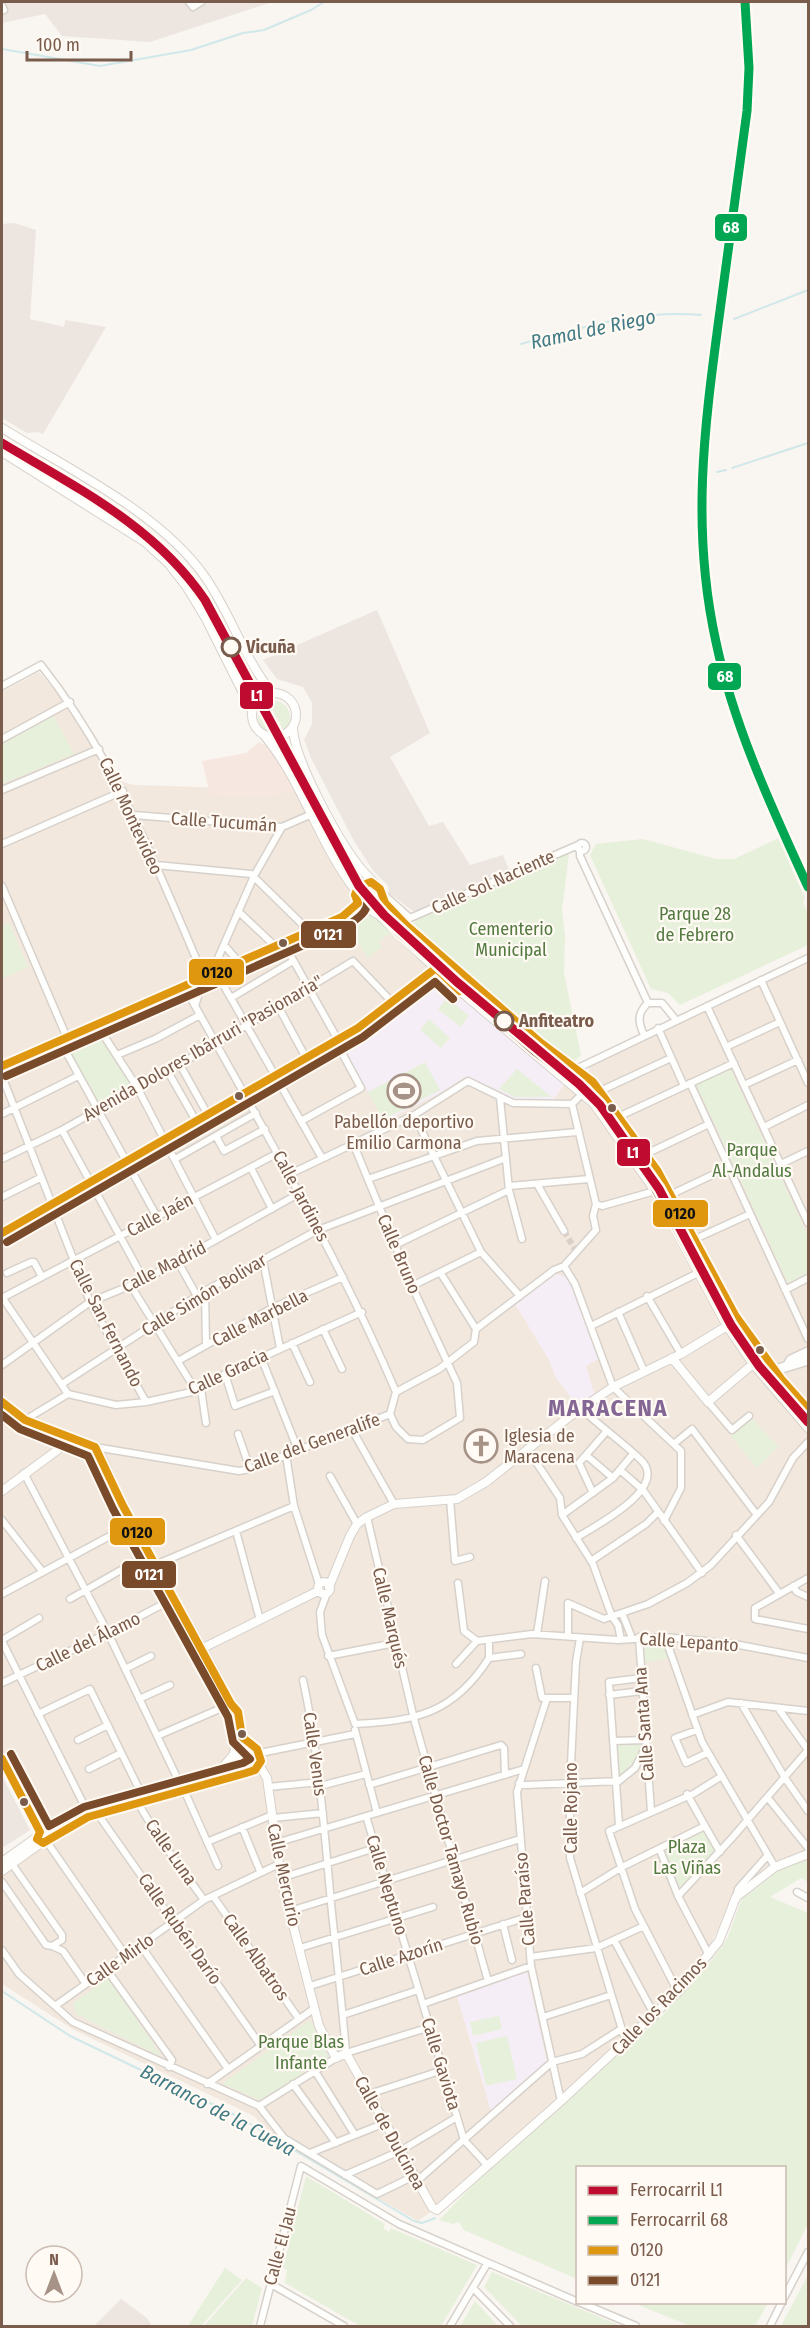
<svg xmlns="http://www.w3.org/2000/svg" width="810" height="2328" font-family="'Fira Sans Condensed',sans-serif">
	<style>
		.residential { fill: #f2e8de }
		.commercial { fill: #f6e8e1 }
		.industrial { fill: #ede5e0 }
		.education { fill: #f6eef6 }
		.green { fill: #e7f0db }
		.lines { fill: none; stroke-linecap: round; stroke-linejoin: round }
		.stream { stroke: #d0e8ea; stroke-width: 2 }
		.minor-tunnel { stroke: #d9cfc7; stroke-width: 6; stroke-dasharray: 6 3; stroke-linecap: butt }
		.minor-casing { stroke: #d7d1cb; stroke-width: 9 }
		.tertiary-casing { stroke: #d7d1cb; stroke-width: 10 }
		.secondary-casing { stroke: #d9d2cb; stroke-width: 12 }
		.minor { stroke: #fefefd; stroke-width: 6 }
		.tertiary { stroke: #fefefd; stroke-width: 8 }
		.secondary { stroke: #fefefd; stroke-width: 9 }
		.bus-1-casing { stroke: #fffaf3; stroke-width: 12 }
		.bus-2-casing { stroke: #fffaf3; stroke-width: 12 }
		.bus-1 { stroke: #de970f; stroke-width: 8 }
		.bus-2 { stroke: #7a4b2a; stroke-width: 8 }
		.rail-1-casing { stroke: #fffaf3; stroke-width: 14 }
		.rail-2-casing { stroke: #fffaf3; stroke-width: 14 }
		.rail-1 { stroke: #c00b31; stroke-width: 9 }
		.rail-2 { stroke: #00a651; stroke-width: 9 }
		.stop-dot { fill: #fffaf3; stroke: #7a5c4d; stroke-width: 3 }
		.bus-dot { fill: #7a5c4d; stroke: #fffaf3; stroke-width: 2 }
		.labels { text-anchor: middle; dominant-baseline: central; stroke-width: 4.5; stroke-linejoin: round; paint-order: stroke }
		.stop-label { font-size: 18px; font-weight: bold; fill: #7a5c4d; stroke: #fffaf3; text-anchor: start }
		.street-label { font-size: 18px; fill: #7a5c4d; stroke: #fffaf3 }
		.park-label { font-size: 18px; fill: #537a41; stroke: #fffaf3 }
		.poi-label { font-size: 18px; fill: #7a5c4d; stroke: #fffaf3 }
		.water-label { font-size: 20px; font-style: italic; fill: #437c86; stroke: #fffaf3 }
		.district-label { font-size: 24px; font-weight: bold; letter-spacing: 1.5px; fill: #846695; stroke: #fffaf3 }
		.line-badge { stroke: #fffaf3; stroke-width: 2 }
		.badge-label { font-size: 16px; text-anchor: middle; font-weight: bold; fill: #fff }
		.pale-badge-label { font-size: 16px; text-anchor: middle; font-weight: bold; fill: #111 }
	</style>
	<rect width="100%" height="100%" fill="#f9f5f0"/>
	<path class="residential" d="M39 672 61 698 113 779 134 785 298 790 349 889 440 975 575 1092 599 1088 589 1071 590 1062 808 959V1852L733 1897 710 1946 675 1991 622 2043 439 2206 418 2221 276 2141 254 2116 74 2030 2 1984V1874L51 1839 2 1761V692Z"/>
	<path class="commercial" d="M259 742 267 746 281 763 296 791 270 797 210 795 202 761 246 753Z"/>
	<path class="industrial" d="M2 2H272L150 42 62 36 45 14 2 23Z
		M14 223 36 230 30 319 64 327 65 320 106 327 43 434 38 432 27 433 2 418V224Z
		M377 610 430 733 390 757 429 826 443 822 470 865 503 855 509 870 414 912 389 893 388 885 374 872 354 841 312 760 304 740 312 724V703L303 687 277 679 263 660Z
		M2 1776 30 1830 2 1848Z
		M121 2299 147 2318 152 2326H94Z"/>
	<path class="education" d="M436 976 565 1084 553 1100H513L466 1076 440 1093 387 1120 378 1105 376 1106 342 1046Z
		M555 1274 570 1278 600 1358 586 1366 595 1396 578 1407 556 1378 549 1360 515 1304Z
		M527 1972 547 2062 491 2111 457 1997Z"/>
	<path class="green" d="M258 717a16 16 0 1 1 32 0a16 16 0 1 1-32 0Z
		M53 715 74 754 2 784V743Z
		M779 838 805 897 803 902 808 914V945L680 1005 668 993 651 989 590 855 596 844 643 839 716 859H734Z
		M569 853 562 911 565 936 564 973 581 1055 573 1063 412 926 415 920Z
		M359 912 372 913 393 932 379 941 382 947 367 958 348 922Z
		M9 923 28 967 2 979V926Z
		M447 998 469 1016 460 1027 438 1009Z
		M429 1019 450 1038 441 1048 420 1030Z
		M96 1032 131 1084 98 1102 66 1045Z
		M425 1062 440 1090 383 1120 368 1092Z
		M730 1068 808 1236V1274L788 1283 696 1084Z
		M517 1069 552 1097H514L499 1089Z
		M751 1417 778 1447 757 1468 730 1435Z
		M642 1642H662L668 1658 643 1663Z
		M615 1742H642L633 1766 617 1778Z
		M705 1829 718 1852 678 1892 662 1849Z
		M808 1857V1882L801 1878 770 1897 808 1913V2224L785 2270 784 2168H578L577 2279 464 2230 459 2222 453 2224 439 2220 490 2168 663 2015 708 1965 727 1939 742 1898 782 1866Z
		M108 1978 162 2057 76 2014 73 2003Z
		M499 2016 502 2029 473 2036 470 2022Z
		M310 2020 329 2058 263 2101 222 2084Z
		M507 2036 517 2079 486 2086 476 2043Z
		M306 2176 385 2224 383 2228 389 2232 391 2228 477 2265 441 2326H360L285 2283 287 2270 283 2268Z
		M225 2268 242 2280 201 2326H188Z
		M492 2272 621 2326H522L484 2287Z
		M808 2275V2326H781Z
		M246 2278 262 2288 252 2326H204Z
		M475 2301 498 2326H460Z
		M634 2303H768L755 2326H690Z"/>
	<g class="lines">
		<path class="stream" d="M2 49 100 66 191 50 243 33 264 30 311 10 324 2
			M734 319 808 290
			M521 344C580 328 640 309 701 315
			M732 468 808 443
			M717 472 726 470
			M2 1991 70 2036 237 2116 414 2221 422 2223 435 2218"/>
		<path class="minor-tunnel" d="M564 1231 576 1251"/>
		<g class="minor-casing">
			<path id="minor" d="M189 2 193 7 201 2
				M2 6 4 10
				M2 686 41 665C116 760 156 866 204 977L195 1006
				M2 739 70 702
				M2 790 99 749
				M134 815 282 827 312 814
				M578 847a4 4 0 1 1 8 0a4 4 0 1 1-8 0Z
				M2 844 123 791
				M580 850V856L648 1003
				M156 865 251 874 309 931
				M2 886 67 1038
				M382 893 410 918 578 845
				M238 911 275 946
				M283 942 338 1040
				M224 945 239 962
				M216 972 322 1158
				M211 974 254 876 282 827
				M761 980 808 1083
				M184 986C258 1120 336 1251 396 1392
				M231 998 293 961
				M278 1006 306 1058
				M707 1006 808 1223
				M97 1025 137 1087 216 1240
				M658 1028 684 1086
				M644 1035C638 1022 637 1013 648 1003H662L676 1020
				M60 1041 157 1217
				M726 1047 780 1022
				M117 1055 155 1039 200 1015
				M179 1063 208 1115
				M576 1069 808 958
				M167 1070 196 1121
				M2 1076 90 1302 146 1402
				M690 1083 808 1339
				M744 1085 798 1060
				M600 1091 671 1058
				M500 1098 509 1190 522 1239
				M2 1114 78 1076
				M414 1115 481 1252 520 1296
				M620 1116 734 1063
				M301 1121 361 1088 336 1042
				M764 1127 808 1105
				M62 1130 144 1280
				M216 1136 224 1151 265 1129
				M353 1143 412 1286 457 1383 460 1418 423 1440 408 1439 396 1427 390 1414
				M646 1154 709 1124
				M2 1159 62 1130 217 1043 353 961 392 1002
				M175 1159 256 1113
				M781 1164 808 1151
				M251 1168 272 1209
				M290 1174 414 1115 468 1081 513 1103 572 1104 581 1095
				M368 1179 477 1141 577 1132
				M537 1184 564 1231
				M509 1186 589 1179
				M670 1195 729 1167
				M2 1197 40 1178
				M596 1204 602 1206 655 1191
				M695 1239 750 1214
				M395 1245 509 1190
				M263 1260 280 1348
				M178 1262 197 1296
				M564 1266 575 1284 613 1387 681 1451V1488L664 1521
				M564 1266 596 1230 593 1216 596 1204 572 1104
				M440 1272 476 1329
				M7 1273 31 1262H34L42 1277
				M131 1286 196 1391
				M412 1286 481 1252
				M785 1290 808 1278
				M205 1291 206 1345
				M647 1296 681 1354
				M2 1297 68 1394
				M2 1298 278 1153
				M618 1312 644 1371
				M591 1326 698 1273
				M323 1329 342 1369
				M476 1329 554 1270 564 1266
				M292 1343 310 1382
				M261 1357 298 1450
				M178 1361 272 1308 343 1277
				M2 1365 90 1302 144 1280 300 1193
				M225 1374 235 1406 275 1391
				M62 1384 205 1291 318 1230 506 1158
				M201 1389 206 1423
				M396 1392 439 1369 474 1342 476 1329
				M708 1402 732 1430 749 1416
				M2 1414 9 1409
				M390 1414 396 1392
				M25 1420 68 1394 116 1405 146 1402 196 1391 225 1374 362 1312
				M351 1428 394 1504
				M238 1434 250 1469
				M675 1443 692 1429 757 1515
				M95 1447 239 1471 250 1469 390 1414
				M528 1450 560 1498 562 1515 593 1564 612 1617 618 1625 621 1640
				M286 1455 294 1506 319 1584
				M586 1455 613 1478
				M620 1470 643 1490 702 1573
				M24 1473 108 1633 181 1786
				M330 1476 357 1524
				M593 1493 579 1463 606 1432
				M450 1499 455 1561 470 1557
				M562 1515 613 1478 633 1454
				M367 1517 414 1719 488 1981
				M2 1520 42 1571
				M236 1531 260 1620
				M736 1535 779 1593
				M576 1538C595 1526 670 1488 641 1460 623 1442 600 1427 581 1408
				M591 1561 646 1524 658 1512
				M155 1565 294 1506
				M808 1578 755 1608V1619L808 1629
				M458 1583 464 1631 477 1641 532 1634 618 1640 665 1637 734 1644 808 1658
				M793 1586 797 1592 808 1597
				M327 1593 320 1612 322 1635 355 1724C417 1721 454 1713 489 1658V1641
				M2 1594 132 1524
				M70 1599 149 1554
				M622 1613 632 1638
				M537 1634 545 1581
				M568 1636V1603L604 1619 648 1604 687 1583 711 1565 769 1502 793 1458 808 1442
				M639 1637 651 1811
				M665 1637 702 1742 775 1867
				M580 1638 576 1662 570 1784V1858L626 2043
				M2 1640 39 1618
				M2 1641 87 1811
				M328 1656 395 1643
				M489 1658 521 1654
				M456 1664 477 1641
				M536 1668 542 1698H574
				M125 1669 151 1656
				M303 1680C319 1754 324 1828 331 1903 336 1953 342 2003 346 2053L430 2027
				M2 1683 108 1633 173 1599
				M609 1695 642 1691
				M547 1698 517 1792 531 1966 561 2101
				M139 1699 170 1685
				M741 1703 785 1778 808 1811
				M778 1708 808 1750
				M38 1714 90 1689 142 1795
				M692 1715 728 1702 808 1711
				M355 1730 377 1813
				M697 1730 675 1738 686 1763 707 1753
				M157 1736 231 1704
				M78 1740 108 1725
				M613 1741 645 1740
				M260 1753 355 1734
				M89 1769 121 1753
				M519 1783 526 1785 619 1781 635 1768 645 1748
				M369 1785 501 1745 504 1748 505 1775
				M320 1786 366 1774
				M268 1787 320 1782
				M184 1790 218 1866
				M687 1794 705 1826
				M768 1798 808 1848
				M138 1803 157 1835 204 1900
				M97 1813 261 2046
				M366 1816 464 2140 488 2166
				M273 1818 323 1813
				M619 1825 609 1682 641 1678
				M242 1827 260 1871
				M47 1842 126 1956
				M207 1842 272 1815
				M276 1843 524 1769
				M660 1850 678 1896 709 1955
				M281 1878 375 1848
				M2 1882 46 1945 52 1946 62 1940V1935L12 1864
				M797 1892 808 1898
				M580 1893 622 1867 705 1826 720 1852
				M213 1896 299 2019
				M678 1896 732 1838 808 1750
				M736 1897 738 1889 768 1855
				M290 1911 520 1839
				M503 1924 512 1960
				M614 1940 655 2016
				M52 1946 63 1951 86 1984
				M141 1946 228 2069
				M300 1948 433 1907
				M2 1950 19 1974 73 2022 259 2106 284 2138 377 2194 414 2176
				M530 1957 596 1948 644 1926
				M107 1970 172 2060 169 2067
				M310 1986 527 1917
				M678 1992 635 1909 609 1831 693 1794 722 1776
				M423 2004 531 1966
				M55 2006 204 1900 279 1864
				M343 2015 418 1990
				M543 2017 611 1995
				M315 2071 355 2135
				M207 2084 315 2008
				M293 2084 336 2143
				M369 2094 443 2070
				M259 2106 336 2058
				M310 2153 385 2123
				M345 2175 400 2151 457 2117
				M417 2181 552 2062 582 2054 621 2029
				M271 2284 344 2326
				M473 2288 510 2326
				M784 2298 808 2252
				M579 2302 636 2326
				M260 2326 301 2166 399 2224 578 2302
				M450 2326 487 2264
				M770 2326 782 2302"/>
		</g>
		<g class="tertiary-casing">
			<path id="tertiary" d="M2 428C68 469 157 511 203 574 230 611 243 657 272 693
				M2 452 145 542 168 563 186 586 206 619 252 711
				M252 715a22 22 0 1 1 44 0a22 22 0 1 1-44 0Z
				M293 727C293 758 338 839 358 865 365 874 373 881 380 889V901L369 909
				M263 734C303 781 318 843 356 891
				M371 882 358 887 355 895 358 903 379 915 454 986 594 1104 655 1191 727 1326 753 1364 808 1428
				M382 896 406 925 541 1043 593 1082 607 1100 657 1170 735 1315 782 1380 808 1409
				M2 1066 342 917 358 903
				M2 1233 358 1028 436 968
				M672 1358 708 1402 753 1364
				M2 1402 25 1420 95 1447 102 1458 122 1504 214 1670 231 1704 237 1728 234 1754 218 1773 181 1786 104 1805 69 1818 45 1832
				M2 1491 63 1446 70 1438
				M318 1588a6 6 0 1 1 12 0a6 6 0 1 1-12 0Z
				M329 1587 350 1536 357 1524 367 1517 394 1504 457 1499 486 1482 569 1417 613 1387 681 1354 727 1326 743 1324
				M201 1649 318 1591
				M234 1754 239 1765 249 1770
				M2 1759 40 1832
				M259 1765 267 1778 281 1878 319 2026 336 2058 346 2053 432 2207 437 2210 561 2101 678 1992 719 1941 736 1897 775 1867 808 1854
				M40 1832 37 1839 43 1843 65 1828 106 1810 255 1770 261 1761C260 1747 251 1745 242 1737
				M2 1862 37 1837
				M2 1871 41 1843"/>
		</g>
		<g class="secondary-casing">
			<path id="secondary" d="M788 1365 791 1360 808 1352
				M775 1370 808 1360"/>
		</g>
		<use href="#minor" class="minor"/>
		<use href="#tertiary" class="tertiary"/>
		<use href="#secondary" class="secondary"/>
		<g class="bus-1-casing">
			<path id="bus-1" d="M2 1066 342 917 358 903 355 895 358 887 371 882 380 889 385 903 406 925 541 1043 593 1082 657 1170 735 1315 782 1380 808 1409
				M2 1233 358 1028 436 968 460 991
				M2 1402 25 1420 95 1447 122 1504 231 1704 238 1712 242 1737 257 1749 261 1761 255 1770 246 1773 88 1817 43 1843 37 1839 40 1832 2 1759"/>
		</g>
		<g class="bus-2-casing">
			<path id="bus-2" d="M6 1076 347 926C358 918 372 910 366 895L369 894 377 909 399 933 534 1051 586 1090 645 1170 726 1320 767 1376
				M7 1242 363 1037 435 982 453 999
				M2 1415 20 1429 88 1456 113 1509 228 1717 233 1742 250 1759 243 1763 84 1807 49 1826 11 1754"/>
		</g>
		<use href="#bus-1" class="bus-1"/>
		<use href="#bus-2" class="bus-2"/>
		<g class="rail-1-casing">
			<path id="rail-1" d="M2 443C77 488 155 526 205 600L359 886 384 915 457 982 579 1084 600 1105 659 1189 731 1325 759 1366 808 1422"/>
		</g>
		<g class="rail-2-casing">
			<path id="rail-2" d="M745 2 749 68 747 111C738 180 728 249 719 318 704 430 691 529 716 642 734 727 772 808 808 887"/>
		</g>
		<use href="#rail-1" class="rail-1"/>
		<use href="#rail-2" class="rail-2"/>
	</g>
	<defs>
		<g id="stadium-ring" transform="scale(1.725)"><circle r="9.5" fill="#fffaf3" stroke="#a69286" stroke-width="1.5"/><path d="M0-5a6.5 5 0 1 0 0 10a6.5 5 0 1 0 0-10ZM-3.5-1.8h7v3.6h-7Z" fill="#a69286"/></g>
		<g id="church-ring" transform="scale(1.725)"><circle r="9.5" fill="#fffaf3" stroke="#a69286" stroke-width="1.5"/><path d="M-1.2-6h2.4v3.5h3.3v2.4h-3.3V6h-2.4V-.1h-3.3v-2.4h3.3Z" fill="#a69286"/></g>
	</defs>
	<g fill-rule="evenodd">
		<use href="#stadium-ring" x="404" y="1091"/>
		<use href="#church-ring" x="481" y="1446"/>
	</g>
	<g class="stop-dot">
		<circle cx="231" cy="647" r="9"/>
		<circle cx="504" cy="1021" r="9"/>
	</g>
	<g class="bus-dot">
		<circle cx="283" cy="943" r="5"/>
		<circle cx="239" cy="1096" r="5"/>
		<circle cx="612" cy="1108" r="5"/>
		<circle cx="760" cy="1350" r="5"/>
		<circle cx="242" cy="1734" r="5"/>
		<circle cx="24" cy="1802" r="5"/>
	</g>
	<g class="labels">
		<g class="stop-label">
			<text x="246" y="647">Vicuña</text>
			<text x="519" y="1021">Anfiteatro</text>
		</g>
		<g class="street-label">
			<text transform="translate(131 816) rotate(65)">Calle Montevideo</text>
			<text transform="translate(224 822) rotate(4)">Calle Tucumán</text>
			<text transform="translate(493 882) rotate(-24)">Calle Sol Naciente</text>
			<text transform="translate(203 1048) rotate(-30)">Avenida Dolores Ibárruri "Pasionaria"</text>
			<text transform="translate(301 1196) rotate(62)">Calle Jardines</text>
			<text transform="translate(160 1215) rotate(-28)">Calle Jaén</text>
			<text transform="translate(399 1254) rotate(67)">Calle Bruno</text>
			<text transform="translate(164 1267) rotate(-27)">Calle Madrid</text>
			<text transform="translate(204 1295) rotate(-31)">Calle Simón Bolivar</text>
			<text transform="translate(260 1318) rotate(-27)">Calle Marbella</text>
			<text transform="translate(106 1323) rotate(63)">Calle San Fernando</text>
			<text transform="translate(228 1372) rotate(-25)">Calle Gracia</text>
			<text transform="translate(312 1443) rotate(-20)">Calle del Generalife</text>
			<text transform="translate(390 1618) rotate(77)">Calle Marqués</text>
			<text transform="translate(88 1642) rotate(-26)">Calle del Álamo</text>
			<text transform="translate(689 1642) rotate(4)">Calle Lepanto</text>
			<text transform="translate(644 1724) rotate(-94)">Calle Santa Ana</text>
			<text transform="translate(315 1754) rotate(82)">Calle Venus</text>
			<text transform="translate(571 1808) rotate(-90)">Calle Rojano</text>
			<text transform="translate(451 1850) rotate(74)">Calle Doctor Tamayo Rubio</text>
			<text transform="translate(171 1852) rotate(55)">Calle Luna</text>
			<text transform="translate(284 1875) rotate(78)">Calle Mercurio</text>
			<text transform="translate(387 1885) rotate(73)">Calle Neptuno</text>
			<text transform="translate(525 1899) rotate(-95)">Calle Paraíso</text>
			<text transform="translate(180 1929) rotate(55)">Calle Rubén Darío</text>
			<text transform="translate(256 1957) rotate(55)">Calle Albatros</text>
			<text transform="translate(401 1957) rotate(-18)">Calle Azorín</text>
			<text transform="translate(120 1960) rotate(-35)">Calle Mirlo</text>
			<text transform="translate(659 2006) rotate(-46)">Calle los Racimos</text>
			<text transform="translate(441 2064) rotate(73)">Calle Gaviota</text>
			<text transform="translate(390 2133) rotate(61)">Calle de Dulcinea</text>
			<text transform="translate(280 2246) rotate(-75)">Calle El Jau</text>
		</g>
		<g class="park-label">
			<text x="695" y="914">Parque 28<tspan x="695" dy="21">de Febrero</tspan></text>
			<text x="511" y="929">Cementerio<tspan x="511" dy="21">Municipal</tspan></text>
			<text x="752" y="1150">Parque<tspan x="752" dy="21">Al-Andalus</tspan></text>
			<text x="687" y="1847">Plaza<tspan x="687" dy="21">Las Viñas</tspan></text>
			<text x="301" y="2042">Parque Blas<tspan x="301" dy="21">Infante</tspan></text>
		</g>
		<g class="poi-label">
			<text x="404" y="1122">Pabellón deportivo<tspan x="404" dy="21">Emilio Carmona</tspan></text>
			<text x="504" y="1436" text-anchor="start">Iglesia de<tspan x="504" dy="21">Maracena</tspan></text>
		</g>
		<g class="water-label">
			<text transform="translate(593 329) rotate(-12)">Ramal de Riego</text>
			<text transform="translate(218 2110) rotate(28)">Barranco de la Cueva</text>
		</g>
		<g class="district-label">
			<text x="608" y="1408">MARACENA</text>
		</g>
	</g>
	<g class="line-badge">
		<rect x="714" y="213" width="34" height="29" rx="6" fill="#00a651"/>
		<rect x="707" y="662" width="35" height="29" rx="6" fill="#00a651"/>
		<rect x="239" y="681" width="35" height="29" rx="6" fill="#c00b31"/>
		<rect x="300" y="920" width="57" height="29" rx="6" fill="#7a4b2a"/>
		<rect x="188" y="958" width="57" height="28" rx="6" fill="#de970f"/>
		<rect x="616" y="1138" width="35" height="29" rx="6" fill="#c00b31"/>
		<rect x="652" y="1199" width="57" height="29" rx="6" fill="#de970f"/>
		<rect x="109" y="1517" width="57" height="29" rx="6" fill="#de970f"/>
		<rect x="121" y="1560" width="56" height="29" rx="6" fill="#7a4b2a"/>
	</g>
	<g class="badge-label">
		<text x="731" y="233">68</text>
		<text x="725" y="682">68</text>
		<text x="257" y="701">L1</text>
		<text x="328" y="940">0121</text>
		<text x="633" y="1158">L1</text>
		<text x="149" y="1580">0121</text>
	</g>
	<g class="pale-badge-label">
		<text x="217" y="978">0120</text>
		<text x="680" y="1219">0120</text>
		<text x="137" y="1538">0120</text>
	</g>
	<rect width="810" height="2328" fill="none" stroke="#7a5c4d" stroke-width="6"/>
	<rect x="576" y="2166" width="210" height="138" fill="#fffaf3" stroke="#cabbb1" stroke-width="1.5"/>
	<rect x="588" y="2186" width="30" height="9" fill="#c00b31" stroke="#cabbb1" stroke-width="1.5"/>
	<text x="630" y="2196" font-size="18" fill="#7a5c4d">Ferrocarril L1</text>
	<rect x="588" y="2216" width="30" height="9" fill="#00a651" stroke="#cabbb1" stroke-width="1.5"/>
	<text x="630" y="2226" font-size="18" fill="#7a5c4d">Ferrocarril 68</text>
	<rect x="588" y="2246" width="30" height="9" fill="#de970f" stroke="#cabbb1" stroke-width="1.5"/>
	<text x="630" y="2256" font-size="18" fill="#7a5c4d">0120</text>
	<rect x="588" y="2276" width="30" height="9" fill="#7a4b2a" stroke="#cabbb1" stroke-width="1.5"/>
	<text x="630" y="2286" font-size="18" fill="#7a5c4d">0121</text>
	<g transform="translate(54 2274)"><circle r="28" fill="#fffaf3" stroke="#cabbb1" stroke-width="1.5"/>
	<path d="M0-4.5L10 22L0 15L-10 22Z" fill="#a69286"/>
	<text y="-9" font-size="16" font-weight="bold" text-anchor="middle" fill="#7a5c4d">N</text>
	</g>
	<path d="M27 51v9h104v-9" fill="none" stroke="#7a5c4d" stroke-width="3"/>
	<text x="36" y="51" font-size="18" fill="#7a5c4d" stroke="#fffaf3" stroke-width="4.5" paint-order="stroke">100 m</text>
</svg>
